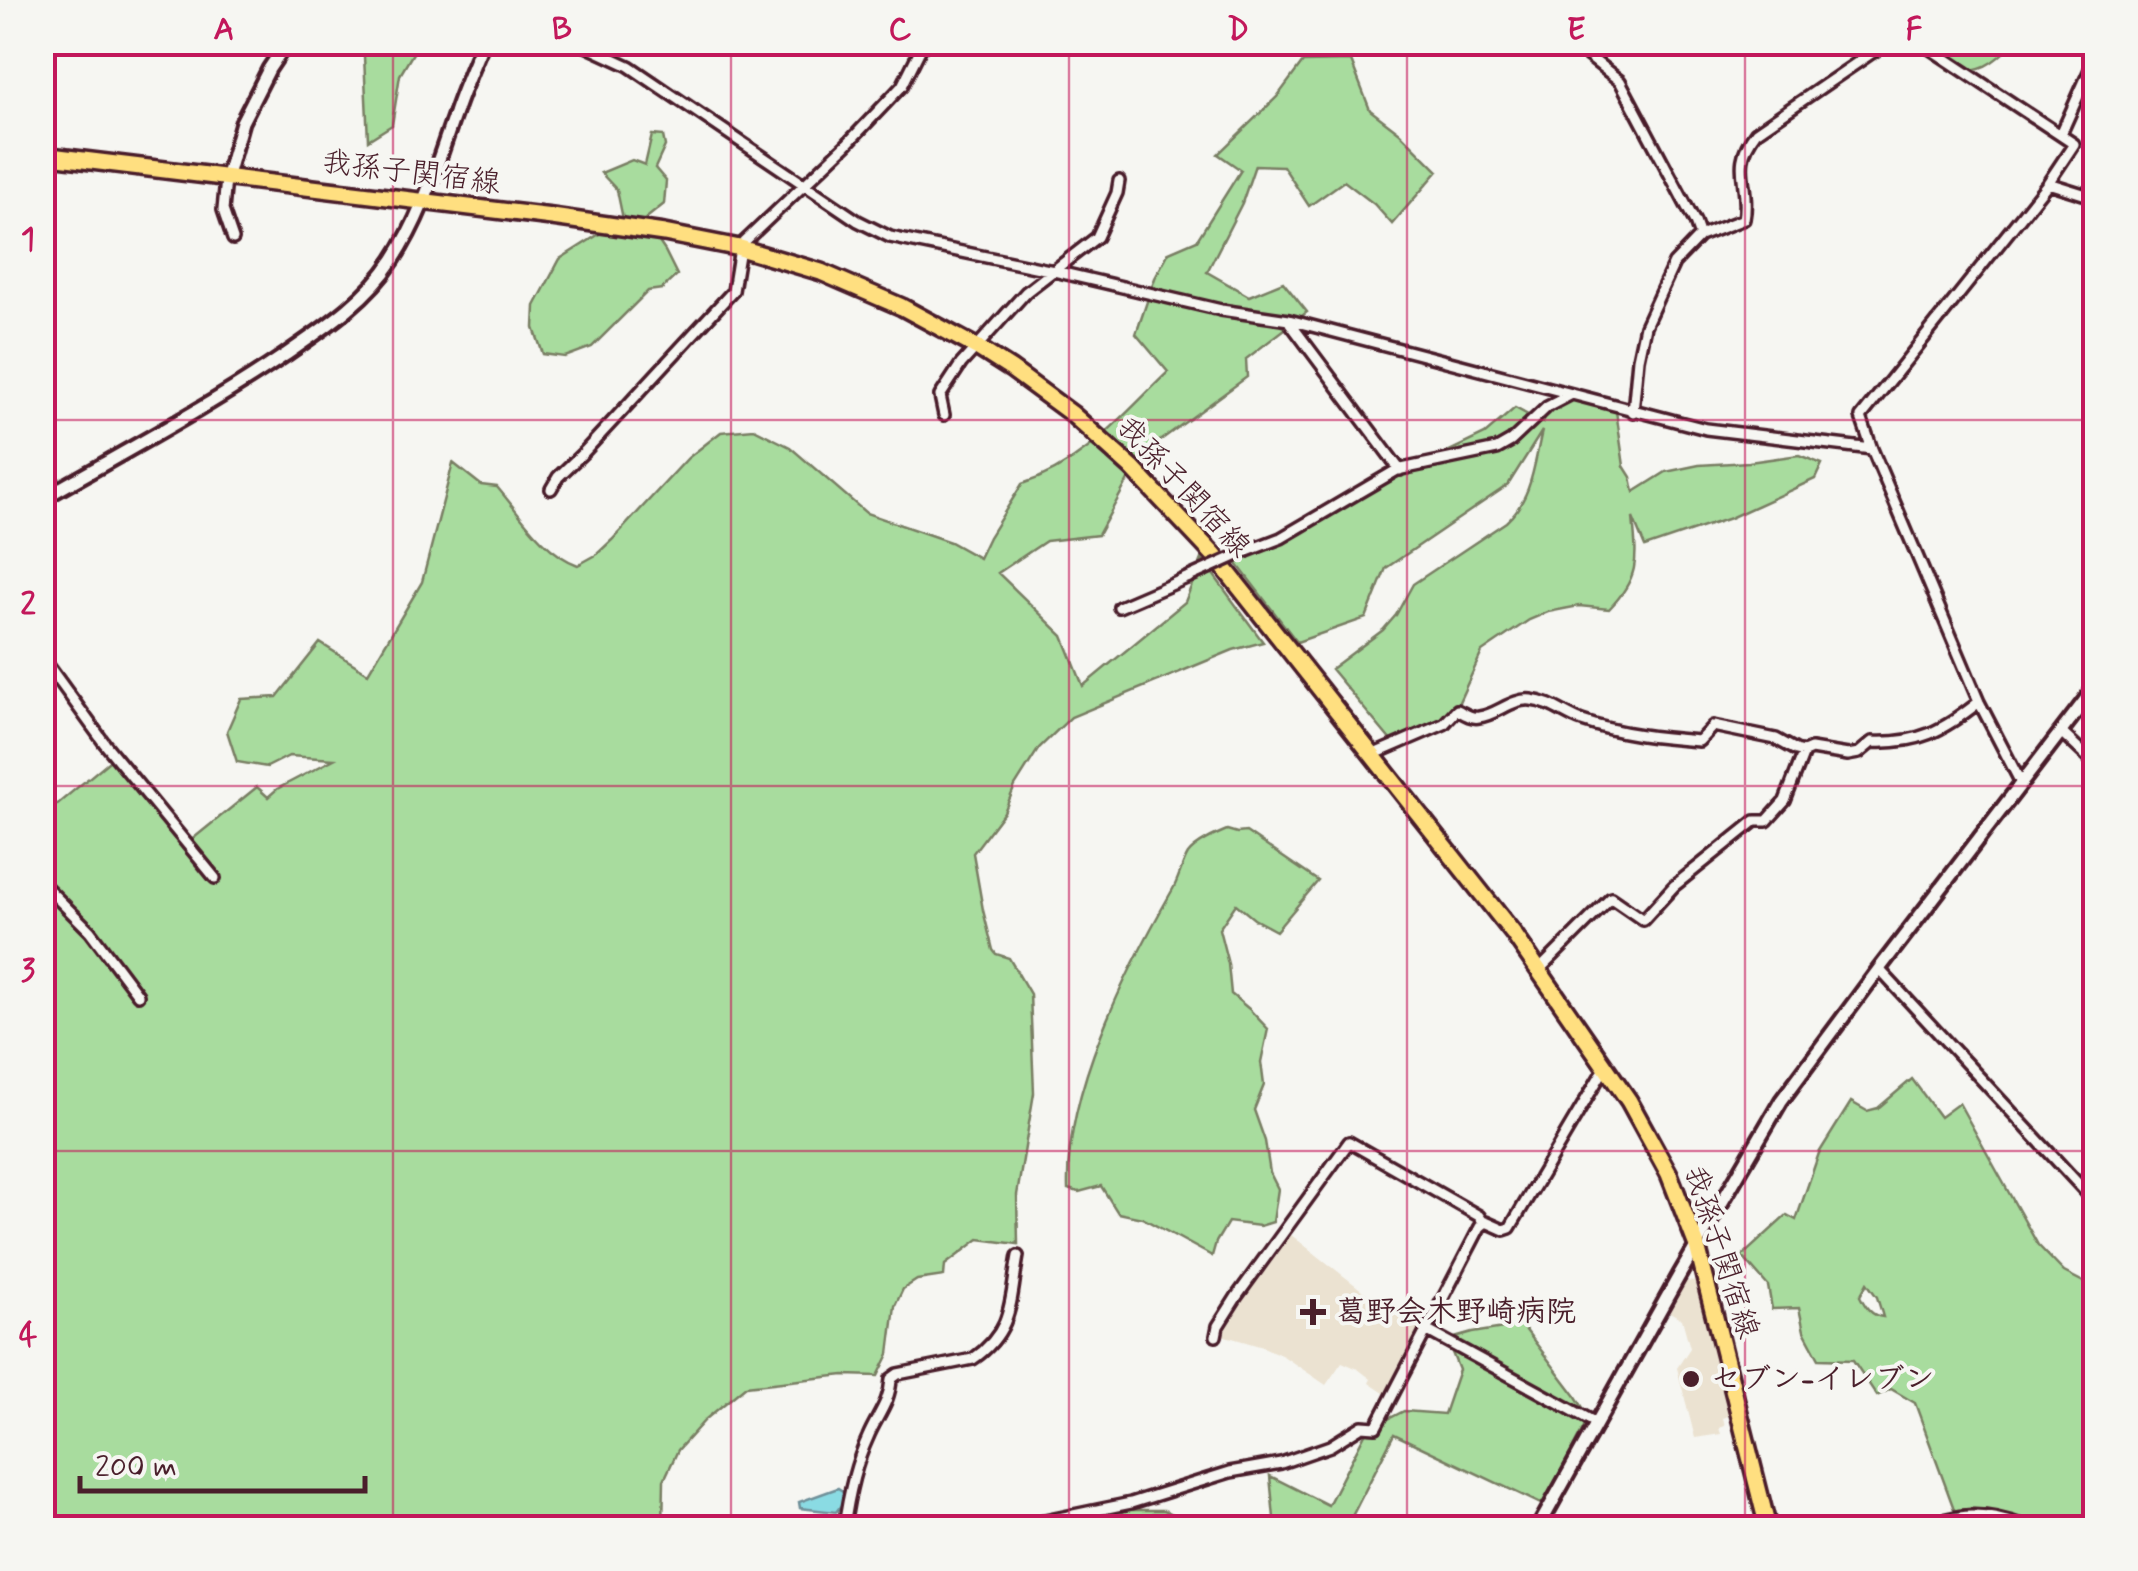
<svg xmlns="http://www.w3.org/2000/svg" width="2138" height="1571" font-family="Mynerve,'Klee One',sans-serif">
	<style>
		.built { fill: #ebe2d1 }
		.green { fill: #a8dc9e; stroke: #797e64; stroke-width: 2.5; fill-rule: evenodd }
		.water { fill: #8adbe3; stroke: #709099; stroke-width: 2.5 }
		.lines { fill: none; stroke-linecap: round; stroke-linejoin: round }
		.minor-casing { stroke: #4a1f2b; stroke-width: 16 }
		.tertiary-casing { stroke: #4a1f2b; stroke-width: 19 }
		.primary-casing { stroke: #4a1f2b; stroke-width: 22 }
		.minor { stroke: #f6f6f2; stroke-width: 9 }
		.tertiary { stroke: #f6f6f2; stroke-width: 11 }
		.primary { stroke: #ffdf80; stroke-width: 15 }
		.minor-bridge-casing { stroke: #4a1f2b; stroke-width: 16; stroke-linecap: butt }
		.minor-bridge { stroke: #f6f6f2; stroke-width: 9 }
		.grid { fill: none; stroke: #c2185b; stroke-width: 2.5; stroke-opacity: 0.55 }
		.poi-dot { fill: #4a1f2b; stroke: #f6f6f2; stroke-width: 4 }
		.labels { text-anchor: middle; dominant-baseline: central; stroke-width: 8; stroke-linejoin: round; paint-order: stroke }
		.street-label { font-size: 30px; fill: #4a1f2b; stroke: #f6f6f2 }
		.poi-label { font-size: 30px; font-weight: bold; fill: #4a1f2b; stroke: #f6f6f2; text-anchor: start }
		.neatline { fill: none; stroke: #c2185b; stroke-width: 4 }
		.grid-label { font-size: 32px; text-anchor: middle; font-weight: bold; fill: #c2185b }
	</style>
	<rect width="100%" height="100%" fill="#f6f6f2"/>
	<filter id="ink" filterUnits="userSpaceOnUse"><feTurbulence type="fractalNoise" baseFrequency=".01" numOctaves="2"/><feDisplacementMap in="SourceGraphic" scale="20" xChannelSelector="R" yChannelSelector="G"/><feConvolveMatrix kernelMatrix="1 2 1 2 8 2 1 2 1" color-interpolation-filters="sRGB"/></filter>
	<g filter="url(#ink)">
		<path class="built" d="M1286 1231 1363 1291 1422 1329 1387 1395 1369 1383 1371 1379 1358 1369 1342 1362 1326 1385 1283 1356 1263 1347 1222 1335 1221 1331 1228 1317Z
			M1684 1281 1697 1282 1731 1415 1723 1418 1725 1426 1719 1428 1721 1434 1695 1438 1677 1368 1690 1348 1682 1319 1666 1310Z"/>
		<path class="green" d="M370 43H419L400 75 392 125 368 140 364 56Z
			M1955 43H2013C1993 65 1980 73 1949 70Z
			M1351 61 1370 110 1400 133 1438 171 1392 224 1374 204 1344 181 1309 206 1283 166 1255 165 1242 203 1207 272 1249 296 1283 282 1307 312 1246 359 1247 377 1143 453 1098 535 1046 541 998 573 1063 636 1083 686 1185 602 1202 559 1263 642 1233 650 1071 717 1039 748 1015 786 1004 812 973 853 983 910 993 950 996 954 1009 958 1030 994 1034 1093 1017 1195 1018 1244 979 1239 945 1265 944 1276 917 1280 903 1289 895 1306 889 1354 878 1376 844 1375 746 1386 706 1419 678 1450 664 1480 663 1528H43V816L114 757 184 846 257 787 268 797 277 789 334 759 289 756 267 767 237 762 227 731 241 699 277 697 320 643 368 673 422 582 453 463 481 485 497 487C521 515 543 552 578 565L596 555 612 540 688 458 721 432 754 429 790 447 866 513 950 542 979 558 989 537 1022 484C1083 465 1123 415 1168 372L1136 334 1155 278 1169 252 1197 240 1241 170 1218 154 1277 97 1303 62Z
			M652 135 663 136 665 146 655 168 666 181 664 204 644 220 665 251 677 275 662 289 648 291 592 347 565 357 543 354 534 328 535 306 560 259 623 219 617 190 601 173 632 160 645 165Z
			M1570 399 1616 411 1624 466 1631 477 1634 492 1666 472 1699 465 1749 462 1799 455 1822 464 1815 479 1730 518 1645 547 1633 518C1637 560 1640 577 1609 609L1579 606 1548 612 1529 620 1482 652 1458 704 1448 718 1392 742 1331 669 1383 630 1396 615 1413 584 1506 522C1532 499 1534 464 1542 431L1508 485 1386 568 1366 618 1297 642 1234 560 1335 511 1399 475 1485 434 1515 408 1543 423 1547 411Z
			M1227 830 1237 833 1246 832 1318 881 1276 931 1254 919 1236 904 1219 929 1228 964 1231 994 1249 1009 1268 1029 1261 1062 1264 1085 1254 1110 1265 1141 1270 1173 1278 1189 1273 1222 1260 1226 1228 1222 1216 1242 1212 1256 1142 1218 1118 1213 1101 1186 1079 1192 1068 1189C1065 1091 1125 973 1173 889 1179 878 1182 864 1188 854 1196 843 1215 835 1227 830Z
			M1912 1079 1940 1117 1959 1103 2038 1245 2064 1272 2095 1288V1528H1961L1915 1403 1891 1389 1877 1396 1853 1360 1819 1359 1804 1331 1799 1308 1772 1309 1768 1286 1742 1256 1787 1215 1796 1220 1819 1153 1851 1102 1867 1111 1878 1108ZM1867 1283 1877 1297 1883 1317C1871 1316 1865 1306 1860 1296Z
			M1522 1325 1575 1395 1589 1417 1543 1505 1394 1434 1346 1528H1275L1270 1476 1328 1505 1367 1430 1404 1411 1444 1414 1459 1370 1447 1340 1472 1333Z
			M1129 1510H1164L1203 1528H1105L1102 1516Z"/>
		<path class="water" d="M838 1488 844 1492 842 1504 836 1512 800 1508 799 1502Z"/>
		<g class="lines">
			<g class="minor-casing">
				<path id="minor" d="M577 42 629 66 858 221 890 237 1054 271 1221 310 1289 320 1706 429 1872 449 1979 702 2021 783
					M1580 42 1587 55 1620 81 1695 222 1700 236
					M1858 42 1870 54 1890 42
					M2061 134 2096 56
					M226 179 223 210 233 239
					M2048 183 2096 198
					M1290 323 1400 470
					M1633 412 1638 359 1645 326 1674 263 1700 236 1744 219C1751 183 1729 167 1756 132L1870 54
					M944 415 940 396 961 364 1026 292 1097 237 1117 193 1119 181
					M1872 449 1861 417 2048 183 2074 144 1920 42
					M551 489 558 477 585 451 733 291 740 248 744 242 846 145 902 86 924 42
					M1247 551 1281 538 1397 470 1497 449 1511 441 1547 407 1570 395
					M1119 607 1189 577
					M42 657 105 744 215 878
					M2061 732 2096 765
					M1372 755 1444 724 1457 710C1464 713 1472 719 1479 717 1497 715 1512 698 1531 700 1551 702 1565 715 1582 721 1619 734 1660 738 1699 741L1713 726 1776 739 1796 750 1804 752 1811 749 1848 755 1859 753 1872 742C1918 744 1943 731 1979 702
					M42 883 90 931 138 995
					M1879 969 2096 1203
					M1539 970 1611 898 1643 920 1674 886 1755 821H1767L1785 801 1804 752
					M2082 1186 2096 1170
					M1426 1330 1596 1423
					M1216 1336 1218 1326 1237 1296 1349 1142 1479 1216 1484 1223
					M844 1528C848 1498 855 1465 868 1437 876 1417 890 1403 891 1379L898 1374 973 1359C1014 1331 1010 1300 1018 1256
					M1011 1528 1131 1503 1230 1472 1281 1463 1330 1446 1362 1426 1376 1427 1480 1227 1486 1222 1504 1230 1510 1228 1600 1076 1607 1067"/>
			</g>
			<g class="tertiary-casing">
				<path id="tertiary" d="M226 179 242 122 269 69 287 42
					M42 499C124 452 207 408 285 355 324 328 366 301 393 260 423 215 437 163 455 113 463 89 473 66 483 42
					M1538 1528 1680 1274 1781 1101 1879 969 2096 686
					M1917 1528C1962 1516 1980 1511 2025 1528"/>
			</g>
			<g class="primary-casing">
				<path id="primary" d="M42 155 552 217 664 233 740 248 821 272 902 307 978 348 1011 369 1072 414 1132 468 1214 555 1513 933 1629 1101 1669 1174 1697 1246 1768 1528"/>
			</g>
			<use href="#minor" class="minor"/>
			<use href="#tertiary" class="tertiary"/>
			<use href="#primary" class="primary"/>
			<g class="minor-bridge-casing">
				<path id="minor-bridge" d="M1189 577 1247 551"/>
			</g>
			<use href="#minor-bridge" class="minor-bridge"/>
		</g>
	</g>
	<path class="grid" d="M393 42V1528M731 42V1528M1069 42V1528M1407 42V1528M1745 42V1528M42 420H2096M42 786H2096M42 1151H2096"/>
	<g class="poi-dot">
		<path d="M1308 1297h10v10h10v10h-10v10h-10v-10h-10v-10h10z"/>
		<circle cx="1691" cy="1379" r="10"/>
	</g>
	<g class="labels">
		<g class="street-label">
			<text transform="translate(411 173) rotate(7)">我孫子関宿線</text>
			<text transform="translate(1183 487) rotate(47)">我孫子関宿線</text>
			<text transform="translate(1721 1252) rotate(72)">我孫子関宿線</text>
		</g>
		<g class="poi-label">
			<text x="1336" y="1312">葛野会木野崎病院</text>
			<text x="1711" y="1379">セブン-イレブン</text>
		</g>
	</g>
	<rect width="2138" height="1571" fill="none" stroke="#f6f6f2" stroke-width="110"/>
	<path d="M80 1476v15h285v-15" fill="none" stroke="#4a1f2b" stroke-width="5"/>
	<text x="95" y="1476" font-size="30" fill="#4a1f2b" stroke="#f6f6f2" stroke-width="8" paint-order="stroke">200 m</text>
	<rect x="55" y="55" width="2028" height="1461" class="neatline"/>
	<g class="grid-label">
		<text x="224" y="39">A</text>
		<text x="562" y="39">B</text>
		<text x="900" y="39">C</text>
		<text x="1238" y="39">D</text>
		<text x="1576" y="39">E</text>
		<text x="1914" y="39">F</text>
		<text x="28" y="249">1</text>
		<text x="28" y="614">2</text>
		<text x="28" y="980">3</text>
		<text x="28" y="1345">4</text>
	</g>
</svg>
